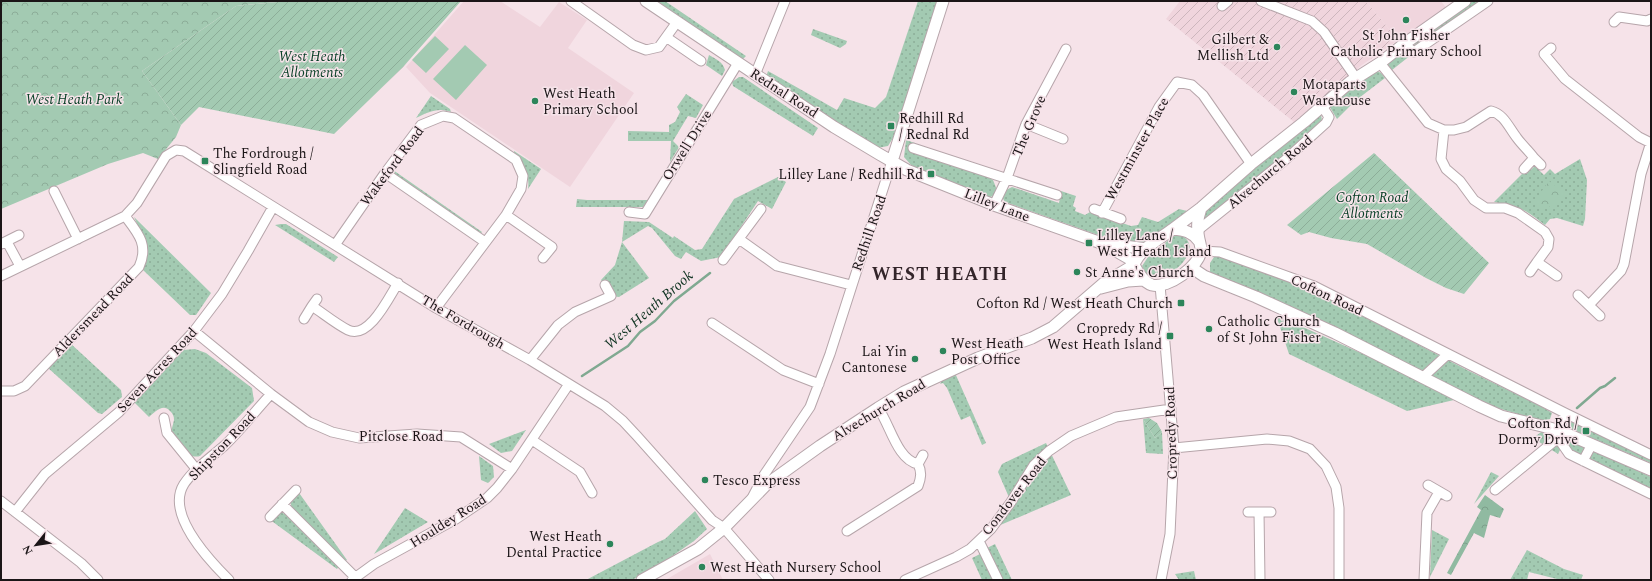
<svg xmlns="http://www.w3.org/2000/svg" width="1652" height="581" font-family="Spectral,serif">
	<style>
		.built { fill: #f0d5dd }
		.industrial { fill: url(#industrial-furrows) }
		.grass { fill: url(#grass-dots) }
		.forest { fill: url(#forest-crowns) }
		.park { fill: url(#park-crowns) }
		.garden { fill: url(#garden-furrows) }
		.pitch { fill: #a3cab2 }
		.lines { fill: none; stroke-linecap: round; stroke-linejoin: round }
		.stream { stroke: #80a991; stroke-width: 2.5 }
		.minor-casing { stroke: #b6a5aa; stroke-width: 11 }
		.tertiary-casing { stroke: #b6a5aa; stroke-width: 13 }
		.minor { stroke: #fff; stroke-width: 9 }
		.tertiary { stroke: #fff; stroke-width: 11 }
		.poi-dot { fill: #2c855a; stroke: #f6e3e9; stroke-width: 1.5 }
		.labels { text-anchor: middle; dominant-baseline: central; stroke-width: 3; stroke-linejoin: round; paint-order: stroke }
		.poi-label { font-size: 14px; fill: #1b1517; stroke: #f6e3e9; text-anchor: start }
		.park-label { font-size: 14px; font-style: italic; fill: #094027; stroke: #f6e3e9 }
		.street-label { font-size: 14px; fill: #1b1517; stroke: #f6e3e9 }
		.water-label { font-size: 15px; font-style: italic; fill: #0f3321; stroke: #f6e3e9 }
		.district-label { font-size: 18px; font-weight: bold; letter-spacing: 1px; fill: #33252a; stroke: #f6e3e9 }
	</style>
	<defs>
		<pattern id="industrial-furrows" width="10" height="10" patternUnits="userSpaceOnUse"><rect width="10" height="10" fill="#f0d5dd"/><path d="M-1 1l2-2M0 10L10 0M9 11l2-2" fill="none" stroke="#cdb6bd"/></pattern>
		<pattern id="grass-dots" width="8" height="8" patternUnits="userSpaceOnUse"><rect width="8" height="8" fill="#a3cab2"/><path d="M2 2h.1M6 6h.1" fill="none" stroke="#8cad98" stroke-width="1.8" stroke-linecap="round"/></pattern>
		<pattern id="forest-crowns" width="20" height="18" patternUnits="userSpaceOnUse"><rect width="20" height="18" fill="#90baa1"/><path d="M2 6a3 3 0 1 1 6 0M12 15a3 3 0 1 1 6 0" fill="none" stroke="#7c9f8a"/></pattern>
		<pattern id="park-crowns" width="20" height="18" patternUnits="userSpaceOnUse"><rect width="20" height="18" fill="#a3cab2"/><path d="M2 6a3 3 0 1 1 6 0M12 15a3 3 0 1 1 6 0" fill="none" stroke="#8cad98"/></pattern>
		<pattern id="garden-furrows" width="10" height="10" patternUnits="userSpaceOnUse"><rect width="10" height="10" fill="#a3cab2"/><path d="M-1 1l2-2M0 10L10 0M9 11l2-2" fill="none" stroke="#8cad98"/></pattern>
	</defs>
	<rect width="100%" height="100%" fill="#f6e3e9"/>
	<path class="built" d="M464 1H500L540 27 559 2 587 20 568 48 634 93 570 187 430 93 406 67Z
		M1366 1H1441L1447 9 1398 40Z
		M710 554 723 580H667V579Z"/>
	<path class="industrial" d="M1180 1H1366L1398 40 1362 65 1294 122 1166 19Z"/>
	<path class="grass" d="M652 1H665L746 56 741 61Z
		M918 1H938L893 138 888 146 877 148 766 77 768 71 837 110 844 98 875 108 886 97Z
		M1471 1H1481L1415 45 1412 44 1420 35Z
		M813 29 847 41 846 44 840 48 811 35Z
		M1403 48 1411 55 1392 70 1388 65 1389 61Z
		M709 55C716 59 723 62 725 70L722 76 706 65Z
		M1377 71 1381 73 1385 78 1355 101 1337 119 1328 104 1348 88Z
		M739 77H743L818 128 813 136 733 86 732 82Z
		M686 94 703 105 696 118 688 116 673 141 679 147 670 162 671 141H628V131L669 132V125L675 122 680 112 677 107Z
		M431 96 450 109 451 112C438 107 428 112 416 118Z
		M1321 114 1322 121 1282 158 1205 220 1202 219 1207 204Z
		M906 140 915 143 912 151 980 173 993 180 997 190 995 195 988 198 911 165 904 157Z
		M514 151 541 169 528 189C530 174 524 165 514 154Z
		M1580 159 1587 180 1585 219 1583 226 1557 218 1550 219 1545 225C1524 209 1520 206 1494 202L1522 174H1526L1535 166 1544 175 1550 169 1555 174Z
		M393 170 482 232 479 236 390 175Z
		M778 177 786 182 772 209 758 201 721 257 701 261 686 252 681 259 675 256 652 228 648 226 622 242 649 278 619 297 611 296 601 280 615 265 622 242 624 221 649 222 673 238 674 236 695 250 702 249 734 199Z
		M1012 187 1059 203 1061 191 1076 196 1073 206 1076 208 1075 211 1085 215 1090 212 1131 226 1138 225 1142 217 1158 222 1179 209 1187 211 1144 244 1101 236 1005 202 1002 197 1006 190Z
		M577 199 587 200H648L643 207H576Z
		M134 217 211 293 196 315H190L143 270 144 239Z
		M281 224H286L338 257 334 262 275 225Z
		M1177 234C1206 242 1178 276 1158 277 1154 277 1149 275 1146 274L1142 266 1150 254Z
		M1216 254 1311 289 1467 370 1539 405 1552 413 1550 419 1542 421 1487 405 1210 273V263Z
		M1276 315 1381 362 1454 400 1407 411 1289 354Z
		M70 343 121 390 122 397 102 414 98 413 47 367Z
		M195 349 206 353 252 388 254 401 200 456C188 460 178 443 171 435 171 430 173 425 174 420 174 416 173 414 170 411 163 403 155 412 149 417L134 402 183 350Z
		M955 373 986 443 982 445 970 416 961 420 947 388 943 383 940 384 943 379Z
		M1567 418 1651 460V463L1564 426 1563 422Z
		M1143 419 1155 438 1162 432 1163 454 1146 453Z
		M526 430 512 451 501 453 489 444Z
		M1544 430 1587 447 1651 477V491L1561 448 1558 454 1533 438Z
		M1046 443 1071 495 991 529 1011 502 998 472 1002 464Z
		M479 456 493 466 494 477 488 483 481 480Z
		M1491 472 1499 476 1474 504Z
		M297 490 347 560 344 562 292 509 290 501Z
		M405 508 428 522 374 554Z
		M695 511 707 529 694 541 658 566 632 580H586L658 542 665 539Z
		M278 512 286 514 339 566 337 569 269 519Z
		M1432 530 1449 539 1430 577Z
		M995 544 1012 580H982L972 558 984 552 983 550Z
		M1527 550 1564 569 1583 575 1581 580H1561L1529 572 1527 580H1510Z
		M1194 571 1196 580H1179L1175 574Z"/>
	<path class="forest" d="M1485 495 1504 509 1500 518 1490 515 1484 538 1474 533 1451 575 1447 573 1481 510 1477 507Z"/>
	<path class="park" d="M1 1H288L236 6 142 71 181 125 176 137 158 159 143 153 108 164 1 209Z
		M1549 181 1565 193 1553 209 1547 205 1543 210 1533 203Z"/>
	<path class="garden" d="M288 1H461L403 67 334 134 199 107 181 125 142 71 236 6Z
		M1374 153 1489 263 1464 294 1446 288 1426 278 1367 244 1331 238 1309 232 1301 235 1287 225Z
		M1149 418 1157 423 1162 432 1155 438 1143 419Z"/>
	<path class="pitch" d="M435 36 449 49 426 73 412 60Z
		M465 45 487 65 456 100 433 79Z"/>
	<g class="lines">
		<path class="stream" d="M1 2 3 1
			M582 376 628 346 640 332 655 321 674 301 710 273
			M1577 408 1600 388 1605 386 1615 378"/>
		<g class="minor-casing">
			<path id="minor" d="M571 1 633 45 646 50 659 47 677 22
				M1261 1 1312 21 1324 32 1356 78
				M1222 6 1228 1
				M1614 22 1619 17 1647 21 1651 19
				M666 37 701 61
				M1404 44 1414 52 1488 1
				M1551 48 1544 54 1565 79 1639 137 1651 143
				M1380 63 1428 123 1444 130H1454L1466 127 1491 111C1504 114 1509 128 1517 138 1522 145 1529 151 1534 158L1524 169
				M755 75 785 1
				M1026 124 1063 139
				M1444 130 1441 159 1446 169 1460 181 1474 200 1486 208H1505L1518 213 1545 232 1549 239 1548 247 1537 262 1557 276
				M913 148 1057 195
				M1534 158 1541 165
				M385 173 485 242
				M54 191 78 239
				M994 205 1007 178 1026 124 1066 49
				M1094 209 1121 219
				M629 212 645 214 738 63
				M1102 213 1159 107 1177 82 1192 85 1203 95 1251 164
				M506 215 552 247 543 258
				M1197 231 1284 161 1326 123 1329 117 1322 106
				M739 239 777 266 851 285
				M7 242 20 266
				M1 244 19 235
				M335 245 385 173 421 125 443 116 454 118 516 160 523 176 521 189 506 215 436 308
				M1201 251 1220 252 1314 286 1565 413 1651 455
				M723 260 761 209
				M1530 272 1537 262
				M1 276 125 216 137 203 166 156 176 150 184 151 436 308 530 360 605 406 623 421 637 436 712 520 724 528 769 580
				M1160 285 1174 448 1170 534 1161 580
				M1578 295 1600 316
				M317 299 312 306C324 314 336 324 348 330 369 340 389 297 398 283
				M1589 305 1621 271 1624 264 1641 174 1651 142
				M304 319 312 306
				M712 323 783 370 819 384
				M194 331 271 394 309 422 332 432 359 438 417 434 461 437 512 469
				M530 360 558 325 575 312 611 296 605 285
				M1422 378 1448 354
				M1 391H14L25 386 139 267C149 245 138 233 125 216
				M1565 413 1558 430V438L1569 454 1651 494
				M164 418 167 433 197 470
				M532 440 580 472 592 493
				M1174 448 1267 439 1289 441 1310 449 1326 466 1336 487 1339 508V580
				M1583 461 1592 444
				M918 464 923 455
				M1428 485 1447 496
				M1495 490 1558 438
				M753 496 764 475 810 407 830 354 892 161
				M1 501 81 563 98 580
				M282 504 355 577
				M15 512 45 474 119 412 194 331 222 294 248 251 273 207
				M1248 512H1271
				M1259 512 1260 580
				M270 517 296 490
				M847 531 918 486C921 478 922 472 918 464 897 460 890 424 878 408
				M979 541 998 580
				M229 580C209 560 165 514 184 484 194 469 210 458 224 446 241 430 255 411 271 394
				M352 580 374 564 456 519 487 498 497 488 512 469 569 384
				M905 580 956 557 970 549 991 529 1011 502 1034 465 1049 451 1071 436 1116 417 1171 409
				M1424 580 1427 513 1439 492"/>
		</g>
		<g class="tertiary-casing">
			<path id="tertiary" d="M646 1 834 127 879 154 907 170 994 205 1104 244 1135 262
				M892 161 943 1
				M1173 229 1201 208 1251 164 1304 122 1350 82 1380 63 1404 44 1465 1
				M1199 241C1192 232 1185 230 1173 229 1161 238 1139 249 1134 265 1138 273 1143 282 1152 285 1168 289 1200 266 1201 250 1201 245 1198 238 1198 232 1197 224 1198 216 1201 208
				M1109 244 1147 249
				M1192 268 1204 276 1256 297 1335 333 1479 406 1501 416 1558 430 1651 470
				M1101 288 1128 281 1143 280
				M642 580 698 549 724 528 767 484 820 446 878 408 904 392 978 358 1032 338 1053 327 1104 283 1134 265"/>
		</g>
		<use href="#minor" class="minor"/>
		<use href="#tertiary" class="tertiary"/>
	</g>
	<g class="poi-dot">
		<circle cx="1406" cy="20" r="4"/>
		<circle cx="1277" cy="47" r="4"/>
		<circle cx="1294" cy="92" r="4"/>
		<circle cx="535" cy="101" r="4"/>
		<rect x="887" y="122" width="8" height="8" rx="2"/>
		<rect x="201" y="157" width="8" height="8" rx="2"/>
		<rect x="927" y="170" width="8" height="8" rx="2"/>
		<rect x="1085" y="239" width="8" height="8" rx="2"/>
		<circle cx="1077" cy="272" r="4"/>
		<rect x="1177" y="299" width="8" height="8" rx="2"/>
		<circle cx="1209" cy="329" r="4"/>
		<rect x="1166" y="332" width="8" height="8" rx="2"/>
		<circle cx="943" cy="351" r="4"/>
		<circle cx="915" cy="359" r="4"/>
		<rect x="1582" y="427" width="8" height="8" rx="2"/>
		<circle cx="705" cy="480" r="4"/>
		<circle cx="610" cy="544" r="4"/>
		<circle cx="702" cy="567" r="4"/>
	</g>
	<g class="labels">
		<g class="poi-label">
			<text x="1406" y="35" text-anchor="middle">St John Fisher<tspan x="1406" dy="16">Catholic Primary School</tspan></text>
			<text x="1269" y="39" text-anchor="end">Gilbert &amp;<tspan x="1269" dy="16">Mellish Ltd</tspan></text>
			<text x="1302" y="84">Motaparts<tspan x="1302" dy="16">Warehouse</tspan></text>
			<text x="543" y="93">West Heath<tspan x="543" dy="16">Primary School</tspan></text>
			<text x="899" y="118">Redhill Rd<tspan x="899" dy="16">/ Rednal Rd</tspan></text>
			<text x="213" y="153">The Fordrough /<tspan x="213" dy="16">Slingfield Road</tspan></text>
			<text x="923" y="174" text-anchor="end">Lilley Lane / Redhill Rd</text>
			<text x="1097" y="235">Lilley Lane /<tspan x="1097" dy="16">West Heath Island</tspan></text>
			<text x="1085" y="272">St Anne's Church</text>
			<text x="1173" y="303" text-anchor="end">Cofton Rd / West Heath Church</text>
			<text x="1217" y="321">Catholic Church<tspan x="1217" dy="16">of St John Fisher</tspan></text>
			<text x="1162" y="328" text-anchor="end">Cropredy Rd /<tspan x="1162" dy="16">West Heath Island</tspan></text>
			<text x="951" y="343">West Heath<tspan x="951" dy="16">Post Office</tspan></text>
			<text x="907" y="351" text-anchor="end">Lai Yin<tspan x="907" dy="16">Cantonese</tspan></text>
			<text x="1578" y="423" text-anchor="end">Cofton Rd /<tspan x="1578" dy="16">Dormy Drive</tspan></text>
			<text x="713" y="480">Tesco Express</text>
			<text x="602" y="536" text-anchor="end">West Heath<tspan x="602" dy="16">Dental Practice</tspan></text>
			<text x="710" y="567">West Heath Nursery School</text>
		</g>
		<g class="park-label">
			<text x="312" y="56">West Heath<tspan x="312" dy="16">Allotments</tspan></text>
			<text x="74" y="99">West Heath Park</text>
			<text x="1372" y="197">Cofton Road<tspan x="1372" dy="16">Allotments</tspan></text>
		</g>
		<g class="street-label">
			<text transform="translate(784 93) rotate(33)">Rednal Road</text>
			<text transform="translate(1029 126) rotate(-67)">The Grove</text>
			<text transform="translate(687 145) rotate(-58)">Orwell Drive</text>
			<text transform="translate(1137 149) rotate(-61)">Westminster Place</text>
			<text transform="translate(392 166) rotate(-53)">Wakeford Road</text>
			<text transform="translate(1270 172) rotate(-40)">Alvechurch Road</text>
			<text transform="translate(997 205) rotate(21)">Lilley Lane</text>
			<text transform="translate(869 233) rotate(-71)">Redhill Road</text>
			<text transform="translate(1327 295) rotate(25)">Cofton Road</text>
			<text transform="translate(93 315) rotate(-46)">Aldersmead Road</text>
			<text transform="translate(463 322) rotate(30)">The Fordrough</text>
			<text transform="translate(157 370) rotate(-47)">Seven Acres Road</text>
			<text transform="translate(879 410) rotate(-31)">Alvechurch Road</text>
			<text transform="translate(1171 433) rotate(-92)">Cropredy Road</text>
			<text x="401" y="436">Pitclose Road</text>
			<text transform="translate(222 446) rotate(-46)">Shipston Road</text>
			<text transform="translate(1014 496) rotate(-52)">Condover Road</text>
			<text transform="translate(448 521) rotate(-32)">Houldey Road</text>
		</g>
		<g class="water-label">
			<text transform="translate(649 310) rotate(-41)">West Heath Brook</text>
		</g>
		<g class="district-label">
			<text x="940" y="274">WEST HEATH</text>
		</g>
	</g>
	<rect width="1652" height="581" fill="none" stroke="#1b1517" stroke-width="4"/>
	<g transform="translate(36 545) rotate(240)" stroke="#f6e3e9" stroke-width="3" paint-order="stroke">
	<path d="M0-3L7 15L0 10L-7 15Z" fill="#1b1517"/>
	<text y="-6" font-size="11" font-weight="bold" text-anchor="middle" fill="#1b1517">N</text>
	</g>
</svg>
